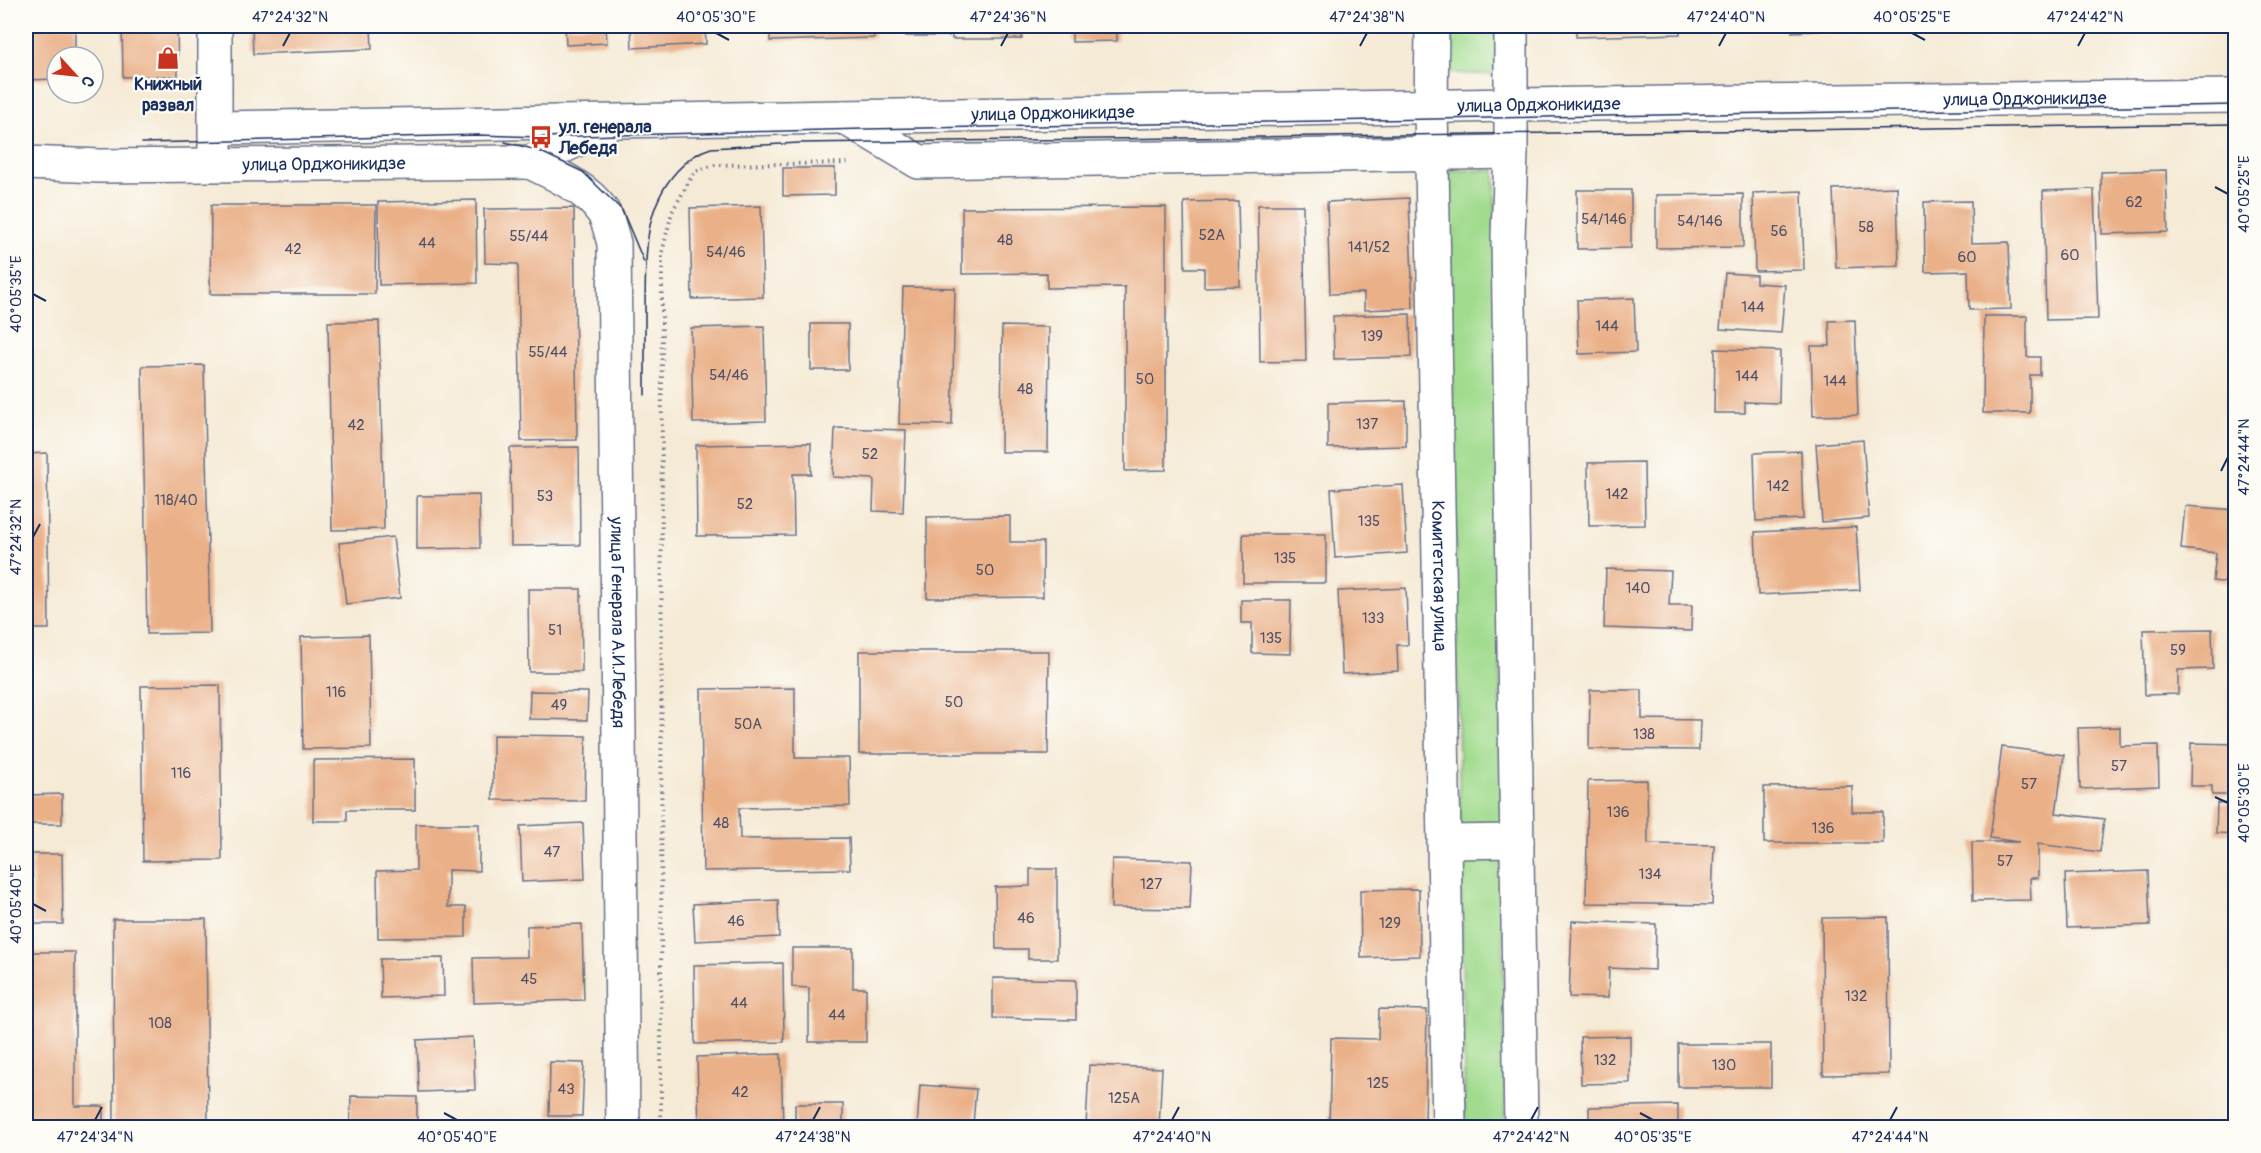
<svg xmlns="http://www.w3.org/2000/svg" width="2261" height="1153" font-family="Pangolin,sans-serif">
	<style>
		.green { fill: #a1db8e; stroke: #5e8576; stroke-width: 1.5 }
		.building { fill: #eab189 }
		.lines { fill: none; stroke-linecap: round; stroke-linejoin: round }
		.minor-casing { stroke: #677088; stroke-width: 36 }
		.tertiary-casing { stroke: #677088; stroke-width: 36 }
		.path { stroke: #677088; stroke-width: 4; stroke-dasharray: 1.5 4.5; stroke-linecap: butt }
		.minor { stroke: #fff; stroke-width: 33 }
		.tertiary { stroke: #fff; stroke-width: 33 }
		.tram { stroke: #1b2f5e; stroke-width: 1.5 }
		.ticks { fill: none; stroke: #1b2f5e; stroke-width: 2 }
		.labels { text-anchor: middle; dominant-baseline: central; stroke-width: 4.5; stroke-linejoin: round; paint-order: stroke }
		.number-label { font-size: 15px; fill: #4f5069 }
		.poi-label { font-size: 18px; font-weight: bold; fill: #1b2f5e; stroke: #fdfcf7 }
		.street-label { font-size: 18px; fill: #1b2f5e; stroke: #fdfcf7 }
		.neatline { fill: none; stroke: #1b2f5e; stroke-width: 2 }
		.ticks-label { font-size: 15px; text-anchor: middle; fill: #1b2f5e }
	</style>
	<rect width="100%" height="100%" fill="#fdfcf7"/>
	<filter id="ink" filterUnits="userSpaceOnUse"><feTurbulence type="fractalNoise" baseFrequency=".0167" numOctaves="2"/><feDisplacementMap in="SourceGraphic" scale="12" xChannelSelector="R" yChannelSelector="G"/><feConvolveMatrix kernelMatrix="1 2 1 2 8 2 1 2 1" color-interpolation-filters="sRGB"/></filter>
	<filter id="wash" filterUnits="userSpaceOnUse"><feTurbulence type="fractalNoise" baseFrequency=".008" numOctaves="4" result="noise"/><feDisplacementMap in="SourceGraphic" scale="24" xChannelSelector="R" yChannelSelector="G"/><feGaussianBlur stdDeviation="1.35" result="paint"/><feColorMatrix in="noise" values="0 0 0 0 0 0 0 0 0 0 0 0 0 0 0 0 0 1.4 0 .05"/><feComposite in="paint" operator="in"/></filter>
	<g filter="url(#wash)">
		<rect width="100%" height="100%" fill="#f5ead5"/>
		<path class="green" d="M1451 26H1496V75L1451 73Z
			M1449 170H1495L1505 1127H1465Z"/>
		<g id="blocks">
			<path class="building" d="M26 26H75V57H57V79L26 80Z
				M122 26H177L178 76 123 77Z
				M252 26H371L372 49 253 54Z
				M565 26H606L607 43 566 45Z
				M631 26H705L706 44 632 48Z
				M770 26H873L874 38 770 41Z
				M906 26H949V36H906Z
				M952 26H1022V39H952Z
				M1072 26H1117V41L1072 42Z
				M1315 26H1410L1411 28 1315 29Z
				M1576 26H1680V34L1576 37Z
				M1792 26H1847V29L1792 32Z
				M2020 26H2069V30L2020 29Z
				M2135 26H2187V28L2135 31Z
				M783 168H835V195L783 196Z
				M2166 170 2168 232 2102 234 2101 172Z
				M1897 187 1899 266 1836 268 1833 189Z
				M2094 189 2098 319 2046 320 2043 191Z
				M1577 190H1631V248L1577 249Z
				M1802 191 1804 270 1755 271 1753 193Z
				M1743 194V247L1656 248V195Z
				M1409 198 1413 308 1364 310V293L1330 294 1327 202Z
				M476 200 477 283 379 285 378 202Z
				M1238 201 1240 286 1204 287V268H1185L1184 202Z
				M1971 201 1972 243 2009 242 2011 309 1969 310 1968 271 1925 272 1924 202Z
				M211 205H376L375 294H210Z
				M1258 205H1303L1306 361 1260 362Z
				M761 206 763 297 692 299 690 208Z
				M1166 207V470L1125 471V287L1047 288V273L962 274V208Z
				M574 208 577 440 521 441 518 264 485 263 484 209Z
				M1725 273 1756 275V283L1785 285 1781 333 1720 329Z
				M903 287 955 288 952 425 899 424Z
				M1634 298 1636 352 1579 354 1577 300Z
				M1410 314 1411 357 1334 359 1333 316Z
				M1984 316H2027V357H2040V375H2030V413H1983Z
				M1855 320 1858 415 1813 416 1811 346H1830L1829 321Z
				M379 321 384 529 332 530 328 322Z
				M811 324H848V370H811Z
				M764 326 766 421 693 423 691 328Z
				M1002 326 1049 327 1048 452H1001Z
				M1715 349 1780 351 1779 403 1745 402V413H1714Z
				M204 365 210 633 147 634 142 366Z
				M1406 401V446L1328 448V403Z
				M835 428 906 430 903 512 873 511 874 479 833 477Z
				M1863 440 1869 518 1822 522 1816 444Z
				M811 443V474H793L794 535 697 536 696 445Z
				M579 447 580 545 511 546 510 448Z
				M1801 451 1803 519 1756 521 1754 453Z
				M47 453 49 629H26V454Z
				M1644 462 1645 525 1589 526 1588 463Z
				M1403 485 1407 553 1335 558 1331 489Z
				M479 495 480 548 417 549V496Z
				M2185 506 2236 510V574L2231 573 2230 583 2213 581 2216 553 2181 549Z
				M1010 516V542H1043V597L927 598V517Z
				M1856 527 1860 590 1758 595 1755 532Z
				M1243 534H1326V583H1243Z
				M393 537 400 598 346 604 339 543Z
				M1606 569 1671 571 1669 605H1692L1691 631 1604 628Z
				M1406 588 1408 645H1397L1398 671 1342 674 1338 591Z
				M528 589H581L582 672H529Z
				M1241 600H1291L1290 654 1252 653V623H1241Z
				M2212 629 2213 669 2178 670V694L2145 695 2143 630Z
				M369 635 371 748 303 749 301 637Z
				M859 651H1049L1048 754H859Z
				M220 685 222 860 143 861 141 686Z
				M795 688V758H849L850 806 739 808 740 839 849 838 850 869 703 871 701 689Z
				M1590 690H1642V719L1700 720 1699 750 1589 749Z
				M530 691 588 692 587 720 529 719Z
				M2120 727V746L2158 745 2159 786 2080 789 2078 728Z
				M493 735 586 736 585 801 493 800Z
				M2191 743 2236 744V795H2212V786H2190Z
				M2002 747 2064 755 2056 813 2104 819 2100 852 2038 844V878H2030L2031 900 1973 901 1972 842H2019L1990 838Z
				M415 759V810H347V821H313V760Z
				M1647 780 1648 844 1714 845 1712 905 1586 903 1588 781Z
				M1852 786V812H1883V843H1764V787Z
				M62 794V824H26V795Z
				M2217 803H2236V834L2216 833Z
				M583 823 585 879 522 882 520 826Z
				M416 824H479V871L448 870V907H466V937L378 938 377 871 416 870Z
				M32 854H62L63 924H33Z
				M1112 859 1192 861 1190 909 1111 908Z
				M1030 869H1057V959H1028V949H996L995 887 1030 886Z
				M2148 871 2150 925 2067 928 2065 874Z
				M1419 889 1420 956 1361 958 1360 890Z
				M778 900 779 937 695 941 693 904Z
				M1888 917 1889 1074 1823 1075 1822 918Z
				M113 919H206L208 1128H114Z
				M1572 921 1656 924 1655 970 1609 968 1608 998 1569 997Z
				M582 924 584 1000 474 1003 473 958 527 957V926Z
				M792 948H853V988H866V1042H809V988L792 987Z
				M26 952H75V1106H103V1128H26Z
				M443 958 444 996 381 998 380 959Z
				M783 963 784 1042 695 1044 694 965Z
				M993 978 1076 980V1020L993 1018Z
				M1379 1009 1427 1010 1425 1128H1329L1331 1038 1378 1039Z
				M1630 1036V1083L1581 1084 1580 1037Z
				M473 1037 475 1090 419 1092 417 1040Z
				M1678 1044H1771V1087H1678Z
				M781 1054 783 1128H699L697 1057Z
				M550 1062 584 1063 582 1116H549Z
				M1089 1065 1162 1068 1159 1128H1086Z
				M920 1085 976 1089 973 1124 983 1125V1128H917Z
				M351 1096 417 1097V1128H350Z
				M795 1104H843V1128H795Z
				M1678 1105V1128H1589V1107Z"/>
		</g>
	</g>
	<g filter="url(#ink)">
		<use href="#blocks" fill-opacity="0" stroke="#677088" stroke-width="1.5"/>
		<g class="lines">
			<g class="minor-casing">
				<g id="minor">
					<path d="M215 26V150"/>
					<path d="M844 117 919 162 1511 152"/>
					<path id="s1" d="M216 128 1511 105 2236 96"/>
					<path id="s2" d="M530 162C555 174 587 188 603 212 609 221 611 234 614 243L623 1128"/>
					<path id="s3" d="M26 163 100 166 530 162 604 127"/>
				</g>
			</g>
			<g class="tertiary-casing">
				<g id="tertiary">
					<path id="s4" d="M1432 26 1431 107 1449 1128"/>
					<path d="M1511 26V152L1508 237 1521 1128"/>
					<path d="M1445 842 1517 841"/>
				</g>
			</g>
			<path class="path" d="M661 1128 662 253 672 212 695 171 715 165 851 163"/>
			<use href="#minor" class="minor"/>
			<use href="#tertiary" class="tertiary"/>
			<path class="tram" d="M505 142 537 150 583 172 622 210 644 262
				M142 143 479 135 541 137 864 129 2236 105
				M645 395C645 365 645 336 645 307 646 259 642 209 677 171 686 161 697 152 711 148L799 143 2236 124"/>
		</g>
	</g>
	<path class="ticks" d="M716 33 729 40M1912 33 1925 40M283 46 290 33M1001 46 1008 33M1360 46 1367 33M1719 46 1726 33M2078 46 2085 33M2215 187 2228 194M33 294 46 301M2221 471 2228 457M33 537 40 524M2215 797 2228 803M33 904 46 911M444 1113 457 1120M1640 1113 1653 1120M95 1120 102 1107M813 1120 820 1107M1172 1120 1179 1107M1531 1120 1538 1107M1890 1120 1897 1107"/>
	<defs>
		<g id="shop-bare" transform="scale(1.8)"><path d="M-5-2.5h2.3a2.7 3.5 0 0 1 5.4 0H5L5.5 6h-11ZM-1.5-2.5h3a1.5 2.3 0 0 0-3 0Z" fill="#c8321e" stroke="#fdfcf7" stroke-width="2.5" paint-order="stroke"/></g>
		<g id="bus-bare" transform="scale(1.8)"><path d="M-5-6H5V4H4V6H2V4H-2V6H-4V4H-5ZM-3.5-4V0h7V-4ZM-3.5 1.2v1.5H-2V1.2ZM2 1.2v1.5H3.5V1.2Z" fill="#c8321e" stroke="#fdfcf7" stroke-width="2.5" paint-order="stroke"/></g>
	</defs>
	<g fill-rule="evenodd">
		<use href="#shop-bare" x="168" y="58"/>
		<use href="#bus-bare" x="541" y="137"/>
	</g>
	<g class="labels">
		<g class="number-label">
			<text x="2134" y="202">62</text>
			<text x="1604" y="219">54/146</text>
			<text x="1700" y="221">54/146</text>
			<text x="1866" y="227">58</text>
			<text x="1779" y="231">56</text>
			<text x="1212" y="235">52А</text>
			<text x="529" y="236">55/44</text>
			<text x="1005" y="240">48</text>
			<text x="427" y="243">44</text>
			<text x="1369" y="247">141/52</text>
			<text x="293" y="249">42</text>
			<text x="726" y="252">54/46</text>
			<text x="2070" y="255">60</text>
			<text x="1967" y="257">60</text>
			<text x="1753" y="307">144</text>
			<text x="1607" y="326">144</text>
			<text x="1372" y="336">139</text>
			<text x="548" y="352">55/44</text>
			<text x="729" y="375">54/46</text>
			<text x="1747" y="376">144</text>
			<text x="1145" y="379">50</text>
			<text x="1835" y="381">144</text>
			<text x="1025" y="389">48</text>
			<text x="1367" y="424">137</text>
			<text x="356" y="425">42</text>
			<text x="870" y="454">52</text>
			<text x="1778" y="486">142</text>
			<text x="1617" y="494">142</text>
			<text x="545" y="496">53</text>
			<text x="176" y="500">118/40</text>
			<text x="745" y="504">52</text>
			<text x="1369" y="521">135</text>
			<text x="1285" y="558">135</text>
			<text x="985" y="570">50</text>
			<text x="1638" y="588">140</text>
			<text x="1373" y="618">133</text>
			<text x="555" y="630">51</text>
			<text x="1271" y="638">135</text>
			<text x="2178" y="650">59</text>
			<text x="336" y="692">116</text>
			<text x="954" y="702">50</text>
			<text x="559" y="705">49</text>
			<text x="748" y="724">50А</text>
			<text x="1644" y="734">138</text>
			<text x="2119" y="766">57</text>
			<text x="181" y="773">116</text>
			<text x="2029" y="784">57</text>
			<text x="1618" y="812">136</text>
			<text x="721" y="823">48</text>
			<text x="1823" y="828">136</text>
			<text x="552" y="852">47</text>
			<text x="2005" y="861">57</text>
			<text x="1650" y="874">134</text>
			<text x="1151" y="884">127</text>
			<text x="1026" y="918">46</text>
			<text x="736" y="921">46</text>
			<text x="1390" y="923">129</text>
			<text x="529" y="979">45</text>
			<text x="1856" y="996">132</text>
			<text x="739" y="1003">44</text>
			<text x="837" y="1015">44</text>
			<text x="160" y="1023">108</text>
			<text x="1605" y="1060">132</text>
			<text x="1724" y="1065">130</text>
			<text x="1378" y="1083">125</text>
			<text x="566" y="1089">43</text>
			<text x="740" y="1092">42</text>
			<text x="1124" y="1098">125А</text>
		</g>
		<g class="poi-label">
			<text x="168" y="84">Книжный<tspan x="168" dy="21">развал</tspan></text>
			<text x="559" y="127" text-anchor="start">ул. генерала<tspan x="559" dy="21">Лебедя</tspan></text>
		</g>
		<g class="street-label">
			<text stroke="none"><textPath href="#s1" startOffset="1809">улица Орджоникидзе</textPath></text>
			<text stroke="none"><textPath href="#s1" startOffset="1323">улица Орджоникидзе</textPath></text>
			<text stroke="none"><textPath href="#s1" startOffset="837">улица Орджоникидзе</textPath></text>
			<text stroke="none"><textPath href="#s3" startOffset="298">улица Орджоникидзе</textPath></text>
			<text stroke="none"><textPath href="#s4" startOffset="550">Комитетская улица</textPath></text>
			<text stroke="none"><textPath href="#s2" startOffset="502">улица Генерала А.И.Лебедя</textPath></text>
		</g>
	</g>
	<rect width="2261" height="1153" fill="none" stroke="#fdfcf7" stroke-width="66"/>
	<g transform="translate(75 75) rotate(117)"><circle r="28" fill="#fdfcf7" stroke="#a3aaba" stroke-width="1.5"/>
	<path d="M0-4.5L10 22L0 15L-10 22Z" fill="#c8321e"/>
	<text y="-9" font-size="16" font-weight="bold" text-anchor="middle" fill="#1b2f5e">С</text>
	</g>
	<rect x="33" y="33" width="2195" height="1087" class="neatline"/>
	<g class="ticks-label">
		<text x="290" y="22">47°24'32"N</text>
		<text x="716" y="22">40°05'30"E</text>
		<text x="1008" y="22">47°24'36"N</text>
		<text x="1367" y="22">47°24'38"N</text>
		<text x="1726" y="22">47°24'40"N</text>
		<text x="1912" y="22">40°05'25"E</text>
		<text x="2085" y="22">47°24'42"N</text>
		<text transform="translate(2244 194) rotate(-90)" y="5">40°05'25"E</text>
		<text transform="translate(16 294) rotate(-90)" y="5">40°05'35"E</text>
		<text transform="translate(2244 457) rotate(-90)" y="5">47°24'44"N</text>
		<text transform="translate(16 537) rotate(-90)" y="5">47°24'32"N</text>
		<text transform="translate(2244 803) rotate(-90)" y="5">40°05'30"E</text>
		<text transform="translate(16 904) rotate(-90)" y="5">40°05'40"E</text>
		<text x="95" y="1142">47°24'34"N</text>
		<text x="457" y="1142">40°05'40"E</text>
		<text x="813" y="1142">47°24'38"N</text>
		<text x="1172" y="1142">47°24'40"N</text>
		<text x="1531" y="1142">47°24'42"N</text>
		<text x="1653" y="1142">40°05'35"E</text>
		<text x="1890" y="1142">47°24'44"N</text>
	</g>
</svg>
